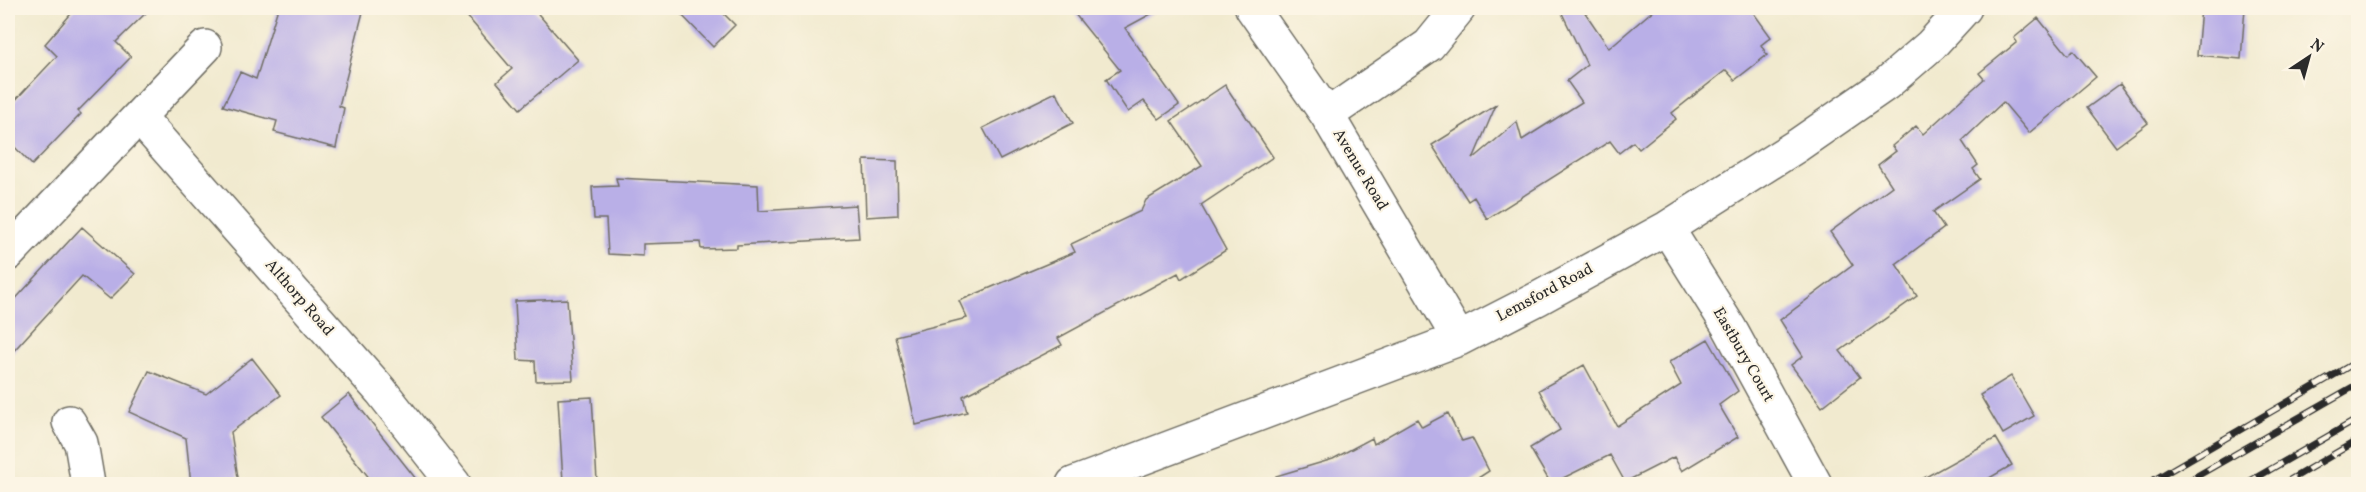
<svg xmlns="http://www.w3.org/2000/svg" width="2366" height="492" font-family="Vollkorn,serif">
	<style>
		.building { fill: #b9afe7 }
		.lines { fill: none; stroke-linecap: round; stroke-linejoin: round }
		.minor-casing { stroke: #706e64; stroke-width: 36 }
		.minor { stroke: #fff; stroke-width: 33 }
		.rail-casing { stroke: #2b2b2b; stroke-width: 7 }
		.rail { stroke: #fcf5e5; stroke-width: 4.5; stroke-dasharray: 14; stroke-linecap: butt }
		.labels { text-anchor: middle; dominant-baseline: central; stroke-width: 4.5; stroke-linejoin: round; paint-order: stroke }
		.street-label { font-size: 16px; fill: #2b2b2b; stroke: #fcf5e5 }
	</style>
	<rect width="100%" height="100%" fill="#fcf5e5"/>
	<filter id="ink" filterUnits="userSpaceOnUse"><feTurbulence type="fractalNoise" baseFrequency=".0167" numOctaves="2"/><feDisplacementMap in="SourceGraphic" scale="12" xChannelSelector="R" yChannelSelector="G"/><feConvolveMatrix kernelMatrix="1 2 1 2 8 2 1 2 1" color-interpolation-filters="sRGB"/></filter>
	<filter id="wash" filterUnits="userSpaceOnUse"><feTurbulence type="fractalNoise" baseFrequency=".008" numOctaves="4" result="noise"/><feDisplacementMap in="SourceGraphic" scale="24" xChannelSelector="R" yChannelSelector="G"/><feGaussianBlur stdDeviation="1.35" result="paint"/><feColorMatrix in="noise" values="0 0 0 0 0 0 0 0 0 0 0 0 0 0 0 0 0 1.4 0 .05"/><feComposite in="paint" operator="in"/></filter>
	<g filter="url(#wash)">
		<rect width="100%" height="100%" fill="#f1eacf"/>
		<g id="blocks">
			<path class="building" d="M76 8H151L116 42 131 57 78 111 81 114 32 165 8 140V108L57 56 45 44Z
				M278 8H364L339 106 344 108 336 148 274 132 277 121 223 106 240 72 256 79Z
				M460 8H533L578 60 520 109 497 82 512 69Z
				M675 8H718L735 25 713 47Z
				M1070 8H1162L1125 28 1179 105 1159 119 1144 101 1128 112 1106 79 1120 70Z
				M1562 8H1582L1609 48 1656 8H1750L1771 37 1761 45 1767 55 1735 80 1726 70 1672 113 1676 119 1639 149 1633 142 1619 153 1610 141 1487 219 1474 197 1468 201 1432 145 1496 105 1473 159 1517 122 1522 140 1582 102 1567 81 1587 65 1560 9Z
				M2201 8H2245L2241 59 2197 55Z
				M2038 18 2068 55 2073 50 2096 77 2029 133 2003 102 1962 141 1978 165 1973 169 1980 179 1933 212 1944 228 1896 264 1917 296 1840 351 1860 377 1822 407 1791 365 1803 356 1780 320 1853 265 1830 232 1892 186 1878 165 1896 151 1892 146 1916 126 1923 134 1984 79 1979 73 2017 42 2014 38Z
				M2120 84 2148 123 2116 147 2087 108Z
				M1225 85 1273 157 1201 205 1226 250 1181 279 1178 273 1058 338 1062 345 963 396 967 412 916 425 895 336 967 318 959 301 1075 252 1071 244 1141 211 1146 200 1202 166 1171 121Z
				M1056 92 1073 123 1000 160 983 128Z
				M864 160 897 161 898 215 866 217Z
				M616 178 758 185 759 211 856 205 859 238 737 245V248L701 249 700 242 643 244V256L608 254 606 219H594L592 187 618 186Z
				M82 227 135 274 110 299 82 276 8 357V307Z
				M567 299 573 380 536 381 535 361 518 360 515 301Z
				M1708 339 1738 391 1719 405 1738 437 1682 471 1674 457 1625 482 1610 455 1551 484 1530 448 1560 430 1539 390 1584 365 1617 426 1681 385 1669 362Z
				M252 358 281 395 231 432 239 484H191L186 438 129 412 149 371 206 394Z
				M2011 376 2034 416 2003 434 1980 395Z
				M349 394 420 484H374L321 417Z
				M592 397 597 481 563 482 558 399Z
				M1448 413 1462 441 1472 438 1489 471 1469 484H1277L1276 476 1333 459 1372 438 1374 444 1417 419 1422 427Z
				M1996 438 2012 465 1979 484H1913Z"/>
		</g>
	</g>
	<g filter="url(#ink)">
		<use href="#blocks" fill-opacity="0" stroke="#706e64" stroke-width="1.5"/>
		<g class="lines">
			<g class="minor-casing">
				<path id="minor" d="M1252 8 1327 115 1459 339
					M1327 115 1429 45 1459 8
					M139 117 381 391 454 484
					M1667 228 1729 327 1815 484
					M8 254 205 47
					M69 422 81 443 88 484
					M1073 484 1459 339 1539 298 1667 228 1798 145 1886 84 1931 45 1965 8"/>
			</g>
			<use href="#minor" class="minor"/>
			<g class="rail-casing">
				<path id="rail" d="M2147 484 2358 361
					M2183 484 2358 384
					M2245 484 2358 419
					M2283 484 2358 440"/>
			</g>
			<use href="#rail" class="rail"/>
		</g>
	</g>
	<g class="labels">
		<g class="street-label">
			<text transform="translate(1360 170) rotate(59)">Avenue Road</text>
			<text transform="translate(1545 293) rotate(-28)">Lemsford Road</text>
			<text transform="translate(299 298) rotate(49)">Althorp Road</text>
			<text transform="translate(1743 355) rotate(60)">Eastbury Court</text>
		</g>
	</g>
	<rect width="2366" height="492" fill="none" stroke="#fcf5e5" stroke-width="30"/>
	<g transform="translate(2309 57) rotate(36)" stroke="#fcf5e5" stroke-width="4.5" paint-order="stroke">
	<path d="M0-4.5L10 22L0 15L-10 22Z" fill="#2b2b2b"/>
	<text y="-9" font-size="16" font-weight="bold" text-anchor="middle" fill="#2b2b2b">N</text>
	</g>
</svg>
